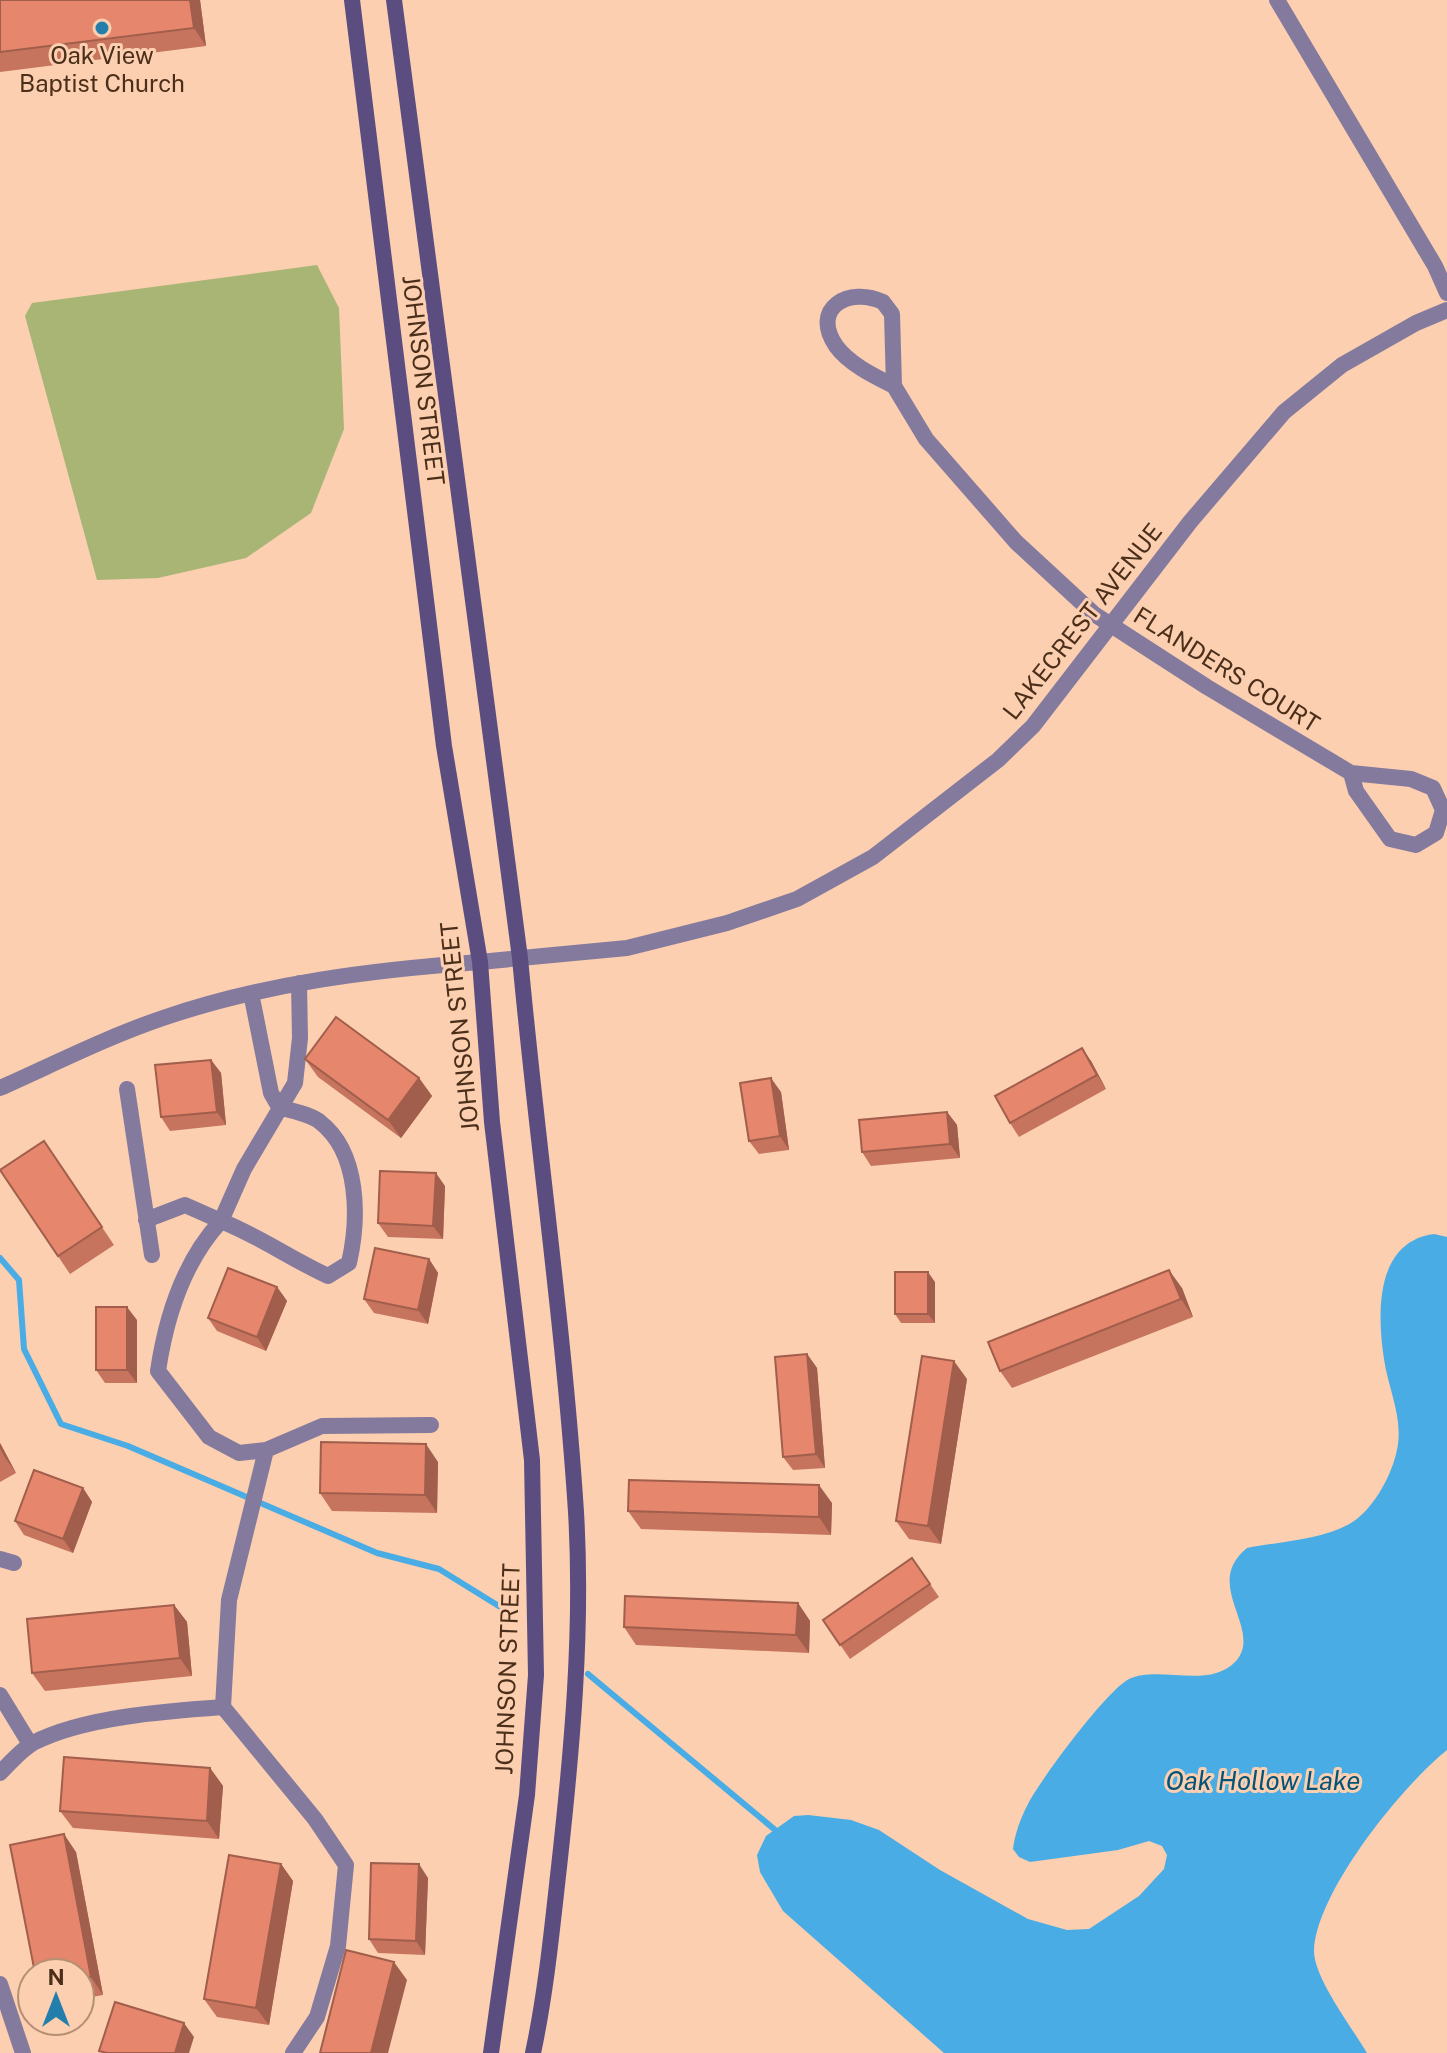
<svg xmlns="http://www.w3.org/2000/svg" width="1447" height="2053" font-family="'Public Sans',sans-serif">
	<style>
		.green { fill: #a9b575 }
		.water { fill: #49ace4 }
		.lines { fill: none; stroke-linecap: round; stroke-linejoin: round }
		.stream { stroke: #49ace4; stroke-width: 6 }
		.minor { stroke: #847a9e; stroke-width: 16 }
		.tertiary { stroke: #847a9e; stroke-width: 16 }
		.secondary { stroke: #5c4d80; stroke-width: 16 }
		.wall { fill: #c6745e }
		.shaded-wall { fill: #a15e4c }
		.building { fill: #e6876d; stroke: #a15e4c; stroke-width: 2 }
		.poi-dot { fill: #247eac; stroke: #fbcfb0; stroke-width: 3 }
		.labels { text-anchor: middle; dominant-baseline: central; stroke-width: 6; stroke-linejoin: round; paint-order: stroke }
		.poi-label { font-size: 24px; fill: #4c2f1a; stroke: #fbcfb0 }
		.street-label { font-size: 24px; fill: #4c2f1a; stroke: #fbcfb0 }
		.water-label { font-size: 26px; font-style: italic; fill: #025479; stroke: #fbcfb0 }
	</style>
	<rect width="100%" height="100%" fill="#fbcfb0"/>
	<path class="green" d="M317 265 339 308 344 429 311 513 246 558 158 578 97 580 25 316 32 303Z"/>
	<path class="water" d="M1434 1234 1447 1237V1750C1402 1786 1317 1891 1314 1950 1313 1977 1353 2029 1367 2053H944L783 1911 760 1872 757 1855 766 1836 794 1816 808 1815 851 1820 879 1830 940 1870 1028 1919 1067 1930 1089 1929 1139 1896 1164 1869 1167 1855 1162 1846 1149 1841 1118 1850 1030 1862 1019 1857 1013 1849C1015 1833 1021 1817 1029 1802 1042 1778 1107 1690 1129 1679 1160 1665 1209 1690 1236 1661 1264 1629 1201 1585 1247 1548 1281 1541 1331 1540 1358 1518 1378 1502 1395 1468 1398 1444 1402 1415 1388 1387 1384 1359 1377 1313 1375 1242 1434 1234Z"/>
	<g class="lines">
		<path class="stream" d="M0 1258 19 1280 24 1349 61 1424 128 1446 377 1553 439 1569 510 1613
			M588 1674 780 1834"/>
		<path class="minor" d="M1277 0 1435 266 1447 293
			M894 386C874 376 849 364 836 346 810 308 849 286 883 302L892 314 894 386 926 439 1016 542 1094 614 1207 687 1351 773 1356 791 1390 839 1416 845 1436 833 1443 810 1433 788 1411 779 1351 773
			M251 993 271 1093 279 1107C291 1111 311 1114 320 1122 360 1153 359 1219 349 1263L328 1276C291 1259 259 1236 221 1221 183 1262 166 1317 158 1371L209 1437 239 1453 266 1450
			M0 1088C54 1064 107 1037 163 1018 265 983 372 970 480 962
			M127 1089 152 1255
			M146 1220 185 1205 221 1221 244 1169 295 1083 300 1038 299 983
			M0 1559 14 1563
			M0 1695 30 1744
			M223 1707 229 1600 266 1450 322 1426 431 1425
			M0 1773C10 1763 21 1750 33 1743 83 1717 167 1711 223 1707L315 1819 346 1865 338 1946 317 2017 293 2053
			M0 1984 23 2053"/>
		<path class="tertiary" d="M480 962 627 948 727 923 797 899 873 857 998 760 1033 726 1190 522 1284 412 1342 365 1416 323 1447 310"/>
		<path class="secondary" d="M352 0 444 746 480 962 492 1122 532 1460 536 1675 527 1795 491 2053
			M394 0 520 958C537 1143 564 1327 576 1512 583 1630 572 1750 559 1867 552 1929 546 1992 533 2053"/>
	</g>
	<path class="wall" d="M0 0H200L206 46 0 72Z
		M305 1059 419 1078 432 1096 401 1138 318 1077Z
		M211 1060 221 1073 226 1125 170 1131 161 1117Z
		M1091 1061 1106 1089 1019 1137 1010 1123Z
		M781 1092 789 1150 759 1154 749 1141Z
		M947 1112 957 1125 960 1158 871 1166 862 1152Z
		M44 1141 114 1245 70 1274 0 1170Z
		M445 1186 443 1239 388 1237 378 1223Z
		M429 1259 438 1273 428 1324 374 1313 364 1299Z
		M935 1282V1323H901L895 1314Z
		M277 1287 287 1301 266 1351 217 1331 208 1318Z
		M1182 1288 1193 1317 1012 1388 1000 1371Z
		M137 1320V1383H105L96 1370Z
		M807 1354 817 1368 825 1468 793 1470 783 1457Z
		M967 1379 941 1544 909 1539 896 1521Z
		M0 1443 16 1473 0 1482Z
		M438 1462 437 1513 332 1511 320 1493Z
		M83 1488 92 1502 73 1553 24 1535 15 1521Z
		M832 1503 831 1535 641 1529 628 1511Z
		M912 1558 939 1597 850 1659 823 1620Z
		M798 1603 810 1621 809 1653 636 1645 624 1627Z
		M174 1605 187 1622 192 1676 45 1691 32 1673Z
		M210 1768 223 1786 219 1839 73 1828 60 1811Z
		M76 1852 103 1995 80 1999V1973Z
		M281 1864 293 1881 269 2025 217 2017 204 1999Z
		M428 1878 425 1955 378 1953 369 1939Z"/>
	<path class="shaded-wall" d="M190 0H200L206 46 194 28Z
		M1082 1048 1091 1061 1106 1089 1097 1075Z
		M211 1060 221 1073 226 1125 217 1112Z
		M419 1078 432 1096 401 1138 388 1120Z
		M771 1078 781 1092 789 1150 780 1136Z
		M947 1112 957 1125 960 1158 950 1144Z
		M436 1173 445 1186 443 1239 433 1226Z
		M429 1259 438 1273 428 1324 418 1310Z
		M1169 1270 1182 1288 1193 1317 1181 1299Z
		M928 1272 935 1282V1323L928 1314Z
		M277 1287 287 1301 266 1351 257 1337Z
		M127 1307 137 1320V1383L127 1370Z
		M807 1354 817 1368 825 1468 816 1454Z
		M954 1361 967 1379 941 1544 928 1526Z
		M0 1443 16 1473 4 1456 0 1448Z
		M426 1444 438 1462 437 1513 425 1495Z
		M819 1485 832 1503 831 1535 819 1517Z
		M83 1488 92 1502 73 1553 63 1539Z
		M798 1603 810 1621 809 1653 796 1635Z
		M174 1605 187 1622 192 1676 180 1658Z
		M210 1768 223 1786 219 1839 207 1821Z
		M64 1834 76 1852 103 1995 91 1977Z
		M281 1864 293 1881 269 2025 256 2008Z
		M419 1864 428 1878 425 1955 416 1941Z
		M394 1962 407 1980 388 2053H371Z
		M184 2023 194 2037 189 2053H175Z"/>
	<path class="building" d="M0 0H190L194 28 0 52Z
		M336 1017 419 1078 388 1120 305 1059Z
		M1082 1048 1097 1075 1010 1123 995 1096Z
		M211 1060 217 1112 161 1117 155 1065Z
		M771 1078 780 1136 749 1141 740 1083Z
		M947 1112 950 1144 862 1152 859 1120Z
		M44 1141 102 1227 58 1256 0 1170Z
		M380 1171 436 1173 433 1226 378 1223Z
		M375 1248 429 1259 418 1310 364 1299Z
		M228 1268 277 1287 257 1337 208 1318Z
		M1169 1270 1181 1299 1000 1371 988 1342Z
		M895 1272H928V1314H895Z
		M96 1307H127V1370H96Z
		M807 1354 816 1454 783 1457 775 1357Z
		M922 1356 954 1361 928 1526 896 1521Z
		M321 1442 426 1444 425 1495 320 1493Z
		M34 1470 83 1488 63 1539 15 1521Z
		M629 1480 819 1485V1517L628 1511Z
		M912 1558 930 1584 840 1645 823 1620Z
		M625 1596 798 1603 796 1635 624 1627Z
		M174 1605 180 1658 32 1673 27 1619Z
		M64 1757 210 1768 207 1821 60 1811Z
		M64 1834 91 1977 80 1979V1973H35L10 1845Z
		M229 1855 281 1864 256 2008 204 1999Z
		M371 1863 419 1864 416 1941 369 1939Z
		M346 1950 394 1962 371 2053H320Z
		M115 2002 184 2023 175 2053H107L99 2051Z"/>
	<circle class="poi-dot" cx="102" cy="28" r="8"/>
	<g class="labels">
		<g class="poi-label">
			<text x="102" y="55">Oak View<tspan x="102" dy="28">Baptist Church</tspan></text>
		</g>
		<g class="street-label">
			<text transform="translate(424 380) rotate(83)">JOHNSON STREET</text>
			<text transform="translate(1082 621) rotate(-52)">LAKECREST AVENUE</text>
			<text transform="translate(1227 669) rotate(32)">FLANDERS COURT</text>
			<text transform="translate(459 1027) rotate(-96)">JOHNSON STREET</text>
			<text transform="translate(507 1669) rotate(-88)">JOHNSON STREET</text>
		</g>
		<g class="water-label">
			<text x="1263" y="1780">Oak Hollow Lake</text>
		</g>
	</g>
	<g transform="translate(56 1997)"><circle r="38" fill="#fbcfb0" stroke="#b58f74" stroke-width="2"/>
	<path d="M0-6L14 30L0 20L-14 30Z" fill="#247eac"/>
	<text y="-12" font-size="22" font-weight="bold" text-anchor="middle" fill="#4c2f1a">N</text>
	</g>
</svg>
